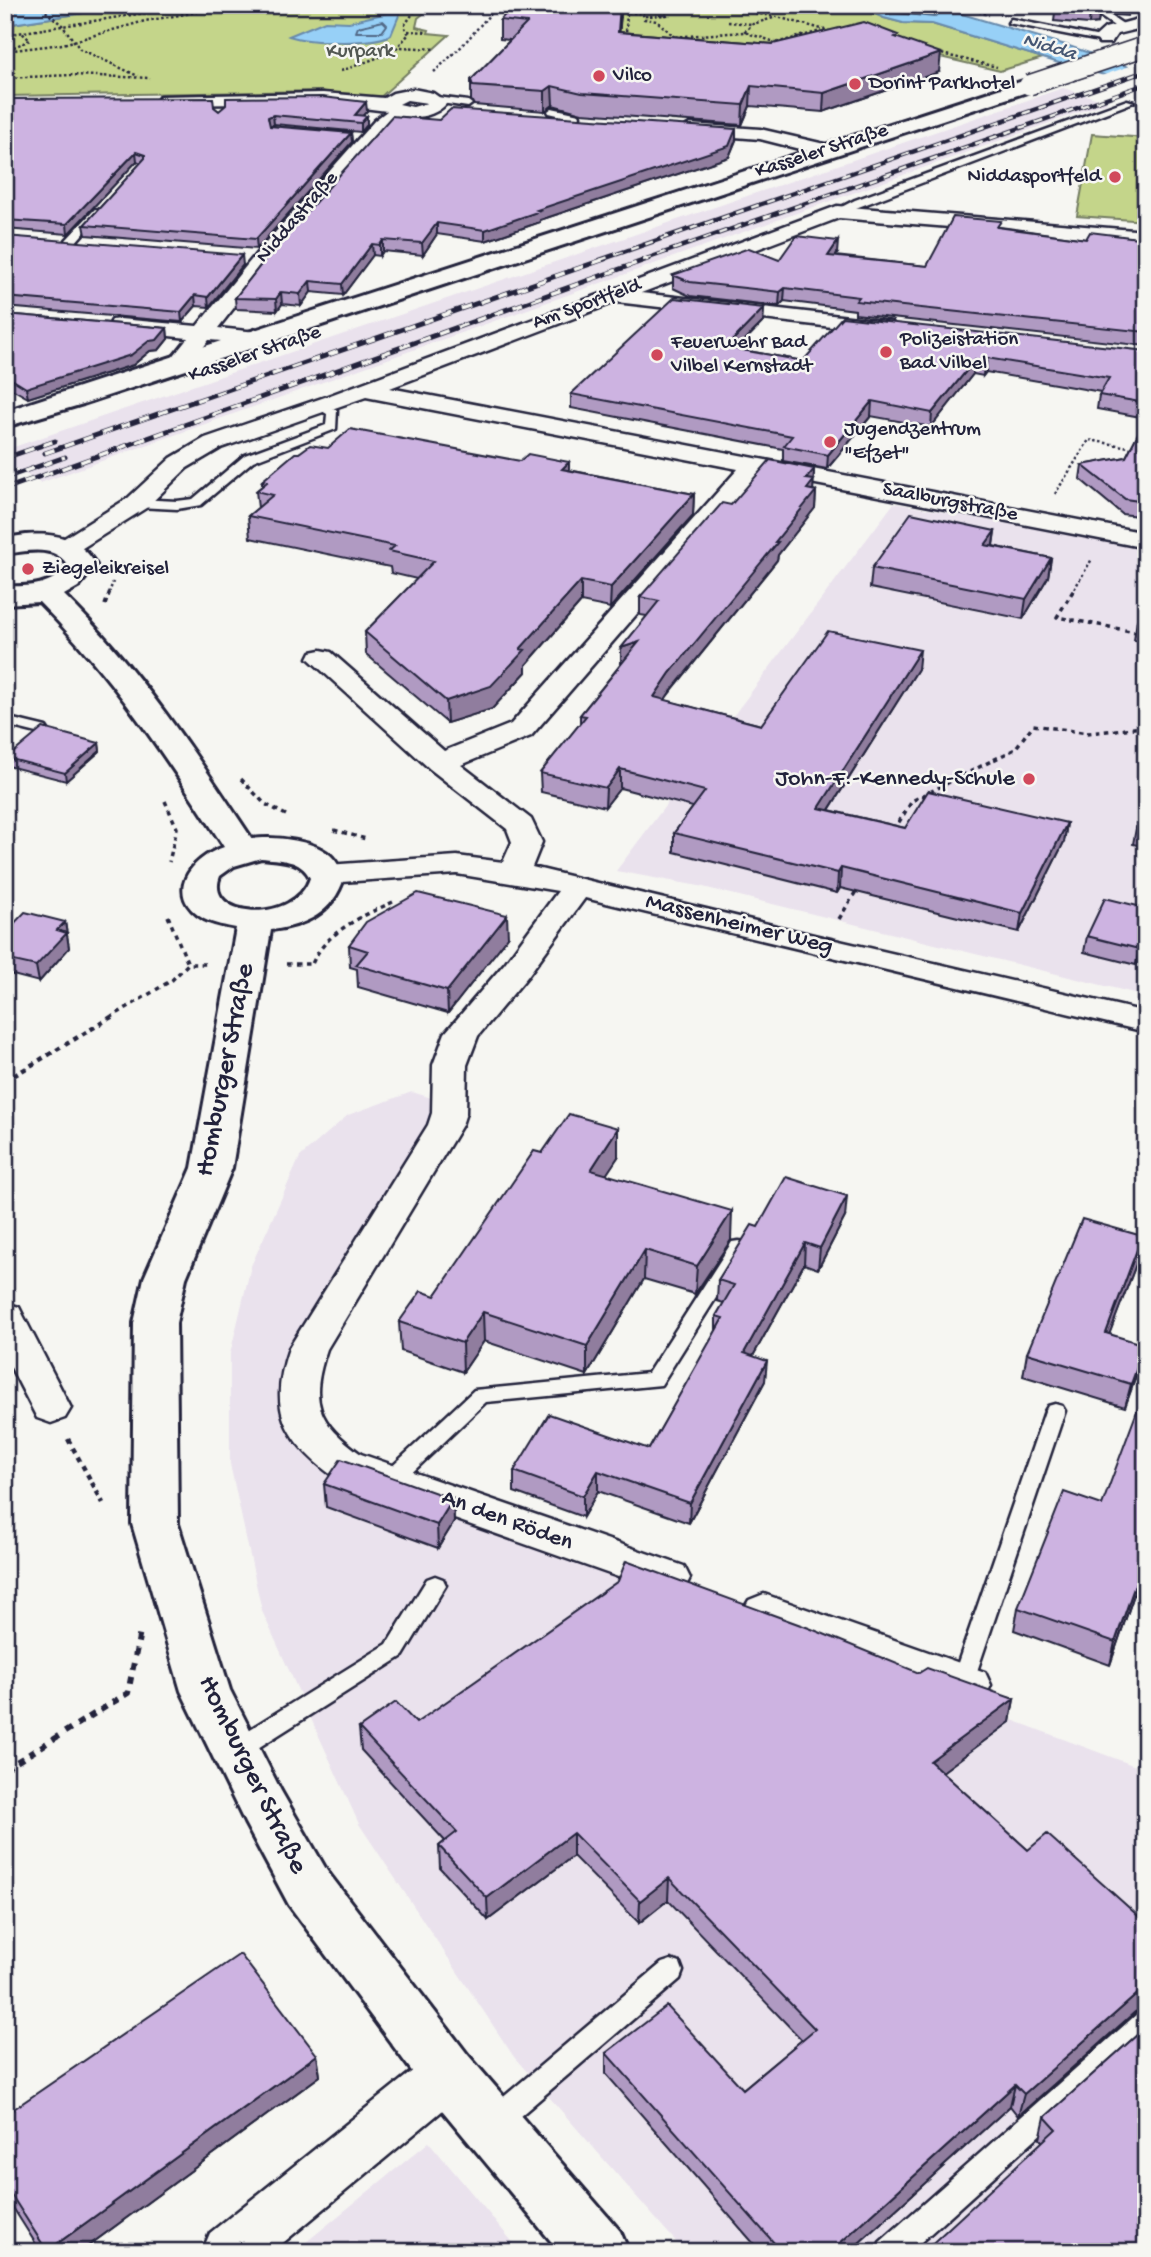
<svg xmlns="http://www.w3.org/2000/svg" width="1151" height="2257" font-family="'Gochi Hand',sans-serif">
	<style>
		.built { fill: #eae2ed }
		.green { fill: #c4d58a; stroke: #737c62; stroke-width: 2 }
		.water { fill: #97d0f7; stroke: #688aac; stroke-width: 2 }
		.pier { fill: #f6f6f2 }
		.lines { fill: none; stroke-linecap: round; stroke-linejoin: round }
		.shore { stroke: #516886; stroke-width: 2 }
		.lane-casing { stroke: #22223b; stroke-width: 5 }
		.street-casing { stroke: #22223b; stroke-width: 5 }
		.secondary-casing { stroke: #22223b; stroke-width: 6 }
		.path-far3 { stroke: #22223b; stroke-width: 2.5; stroke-dasharray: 2.5 2.5; stroke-linecap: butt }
		.path-far2 { stroke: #22223b; stroke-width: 3.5; stroke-dasharray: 4.5 4.5; stroke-linecap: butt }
		.path-far1 { stroke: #22223b; stroke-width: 4.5; stroke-dasharray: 5 5; stroke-linecap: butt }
		.path { stroke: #22223b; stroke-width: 6; stroke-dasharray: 7 7; stroke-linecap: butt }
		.lane { fill: #f6f6f2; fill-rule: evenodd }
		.street { fill: #f6f6f2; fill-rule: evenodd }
		.secondary { fill: #f6f6f2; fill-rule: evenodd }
		.rail-far1-casing { stroke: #22223b; stroke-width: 4.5 }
		.rail-casing { stroke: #22223b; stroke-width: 5 }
		.rail-far1 { stroke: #f6f6f2; stroke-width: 2.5; stroke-dasharray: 8; stroke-linecap: butt }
		.rail { stroke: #f6f6f2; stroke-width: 3.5; stroke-dasharray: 10; stroke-linecap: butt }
		.secondary-bridge-casing { stroke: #22223b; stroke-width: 22; stroke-linecap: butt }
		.secondary-bridge { stroke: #f6f6f2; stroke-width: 19 }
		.wall { fill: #b09ac2; stroke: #22223b; stroke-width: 2 }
		.shaded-wall { fill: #907d9e; stroke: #22223b; stroke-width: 2 }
		.building { fill: #cdb3e1; stroke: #22223b; stroke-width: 2 }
		.poi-dot { fill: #d1495b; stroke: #f6f6f2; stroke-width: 2.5 }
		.labels { text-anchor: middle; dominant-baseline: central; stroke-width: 5; stroke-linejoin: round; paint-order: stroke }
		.far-water-label { font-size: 21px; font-style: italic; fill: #455673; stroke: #f6f6f2 }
		.far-park-label { font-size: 21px; fill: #535853; stroke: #f6f6f2 }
		.far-poi-label { font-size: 21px; fill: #22223b; stroke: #f6f6f2; text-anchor: start }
		.far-street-label { font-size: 21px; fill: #22223b; stroke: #f6f6f2 }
		.poi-label { font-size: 24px; fill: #22223b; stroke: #f6f6f2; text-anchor: end }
		.street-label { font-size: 24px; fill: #22223b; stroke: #f6f6f2 }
		.near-street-label { font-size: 28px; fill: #22223b; stroke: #f6f6f2 }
	</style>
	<rect width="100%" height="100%" fill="#f6f6f2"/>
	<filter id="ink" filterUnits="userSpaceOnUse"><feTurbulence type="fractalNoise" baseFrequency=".0143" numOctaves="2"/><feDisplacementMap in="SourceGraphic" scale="14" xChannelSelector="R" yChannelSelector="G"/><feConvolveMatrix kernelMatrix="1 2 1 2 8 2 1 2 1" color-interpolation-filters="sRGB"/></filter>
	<g filter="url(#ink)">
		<path class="built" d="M1063 88 1108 102 40 483 5 462V450Z
			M894 503 1146 549V996L699 886 616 871Z
			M412 1092 438 1100 437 1122 285 1387 330 1466 1146 1770V2252H685L514 2057 359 1824 262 1611 230 1464V1354L251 1266 300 1157 348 1115Z
			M429 2142 521 2252H294Z"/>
		<path class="green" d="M136 5H434L418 18 416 27 429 30 428 33 449 35 375 102 321 91 5 96V25Z
			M568 5H855L884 18 903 23 932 24 1043 58 1000 71 850 36 722 122 671 120 681 104 618 50 621 10Z
			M1092 134 1146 138V221L1077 216Z
			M349 316 217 362 5 429V426Z"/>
		<path class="water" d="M45 5H136L5 25V11Z
			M855 5H932L1069 46 1146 73V86L1059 63 932 24 903 23 884 18Z
			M387 13H400L391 35C372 45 310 43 289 36L325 21 349 22Z"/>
		<path class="pier" d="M1133 65 1146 69V89L1098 77Z"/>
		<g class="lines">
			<path class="shore" d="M875 5 897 13 934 17 938 14 936 5
				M383 21 387 25 382 32H356L358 27Z"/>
			<g class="lane-casing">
				<path id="lane" d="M1102 5H1110L1108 14 1126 26V30H1120L1101 17Z
					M1011 19 1105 38 1109 40 1105 42 1008 23Z
					M437 97 468 101 472 104 468 107 434 102V98Z
					M1127 100 1134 102 840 214 832 212 855 200Z
					M552 108 579 114 580 116 575 124H569L571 118 549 113 548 111Z
					M95 209 103 211 74 244H66V240Z
					M317 404H325L337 410 336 429 253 461 201 505 177 509 137 507 131 503 137 499 177 501 193 499 245 455 326 425 327 414 317 408Z
					M5 717 46 727 48 730 41 734 5 725Z
					M739 1241 746 1242 748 1247 661 1385 486 1402 398 1486 391 1488 384 1486 381 1480 384 1474 474 1390 648 1373 732 1242Z
					M1055 1404 1062 1406 1065 1411 973 1683 970 1690 962 1692 954 1690 951 1683 1045 1411 1048 1406Z
					M435 1576 443 1579 446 1585 403 1656 242 1758 234 1761 226 1758 223 1751 226 1744 387 1644 427 1579Z
					M671 1960 680 1963 683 1971 680 1979 505 2129 496 2133 487 2129 483 2120 487 2111 662 1963Z
					M1146 2010V2039L910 2252H877L880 2242 1137 2014Z"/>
			</g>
			<g class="street-casing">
				<path id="street" d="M1146 17V27L1117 34 1111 43H1099L1095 37 1105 28Z
					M413 89 433 93 447 103C436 116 418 119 402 116L387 128 270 262 218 328 267 333 270 338 267 343 259 344 209 340C198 353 189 373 170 369L167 364 188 338 112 330 109 325 112 320 120 319 197 326 256 254 375 120 387 111 323 103 166 105 157 100 160 96 323 93 384 98 393 93ZM407 100 427 103 413 107 399 104Z
					M690 124 760 129 833 146 836 150 827 156 760 139 684 133 681 129Z
					M837 206 1146 231V243L839 218 641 293 884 321 892 322 895 327 892 332 884 333 616 302 390 388 1146 533V548L759 473 531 736 461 765 531 819 542 842 532 867 822 937 1146 1012V1032L585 898 527 977 478 1036 467 1065 466 1113 462 1125 327 1349C309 1402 317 1422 361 1454L684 1566 690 1578 684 1590 669 1595 333 1476C283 1439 268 1408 289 1348L428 1125 432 1113 433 1065 445 1033 505 963 558 891 457 874 327 883 316 881 312 874 316 867 327 865 457 856 503 862 512 842 507 829 430 769 308 658 311 652 321 650 331 652 444 751 511 724 738 469 366 397 221 448 187 468 146 508 76 552 67 555 58 552 54 547 58 542 128 498 171 458 205 438 325 397Z
					M5 1303 19 1307 24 1317 71 1408 65 1418 51 1423 37 1418 5 1356Z
					M764 1594 985 1672 991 1685 985 1698 969 1704 749 1624 742 1612 749 1600Z
					M448 2050 466 2057 474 2074 466 2091 272 2252H202L210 2233 430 2057Z"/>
			</g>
			<g class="secondary-casing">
				<path id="secondary" d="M1029 79 1036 81 1038 85 1036 89 83 404 5 427V411Z
					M26 535C57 533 80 538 96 565L78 587 64 595C138 667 195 753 252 839 275 836 317 840 333 858 338 863 341 871 344 878 333 913 305 926 271 930L232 1168 186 1278 176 1323 178 1524 230 1690 281 1791 327 1871 468 2055 620 2231 629 2252H560L428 2093 289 1905 245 1823 181 1691 132 1524 134 1323 144 1278 192 1168 236 928C226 926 214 924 204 919 163 895 190 858 224 847 168 760 112 675 39 602L5 604V586C29 587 53 586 68 565 54 544 27 551 5 554V538ZM261 858C280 860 301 859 310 878 295 925 203 919 220 876L234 866Z"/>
			</g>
			<path class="path-far3" d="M38 5 62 25 80 49 138 76
				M248 5 276 10 299 5
				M658 5 670 8
				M711 5 777 17 833 32
				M960 5 989 15
				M127 7 133 11
				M628 12 643 14 644 19 657 21 674 36
				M645 16 667 15 670 8 683 5
				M773 18 753 24 744 32 775 42
				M728 22 752 24
				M408 31 428 32
				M5 35 195 5
				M626 36 627 5
				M671 37 744 32
				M772 44 821 31
				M401 47 436 49
				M9 49 30 40 21 32
				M5 51 63 44 145 21 237 5
				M937 53 997 67
				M341 71 393 52 409 34 404 26 414 12 426 5
				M434 72 462 46 498 5
				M5 78 71 75 150 78
				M1055 494 1089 440 1146 450
				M109 593 113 582
				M1072 593 1092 559"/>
			<path class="path-far2" d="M1073 591 1057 617 1146 634
				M105 605 110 591
				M241 779 265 804 286 815
				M165 801 177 828 169 862
				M334 830 366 839
				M894 830 912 801 1015 749 1033 725 1088 733 1143 727 1146 722
				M168 916 188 964
				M839 919 858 888
				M286 964H312C325 932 362 916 393 902
				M110 1018 172 980 188 964H207"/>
			<path class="path-far1" d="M5 1081 113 1016
				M68 1439 103 1503"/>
			<path class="path" d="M5 1769 128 1693 140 1632"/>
			<use href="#lane" class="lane"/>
			<use href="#street" class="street"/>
			<use href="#secondary" class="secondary"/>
			<g class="rail-far1-casing">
				<path id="rail-far1" d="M600 260 1146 71
					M643 260 1146 84"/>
			</g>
			<g class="rail-casing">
				<path id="rail" d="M45 453 605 259
					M5 458 55 441
					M5 478 65 457
					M5 489 648 259"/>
			</g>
			<use href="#rail-far1" class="rail-far1"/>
			<use href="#rail" class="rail"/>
			<g class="secondary-bridge-casing">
				<path id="secondary-bridge" d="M1029 85 1146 46"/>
			</g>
			<use href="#secondary-bridge" class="secondary-bridge"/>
		</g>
		<path class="wall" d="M990 5H1101L1098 23 1089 24 1054 21 1055 12Z
			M1112 5H1146V9H1129L1128 16 1115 15 1111 13Z
			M621 13 619 32 773 44 898 38 939 72 823 112 750 106 742 125 582 113 553 105 545 111 474 105 471 100V80L510 40 500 39V20Z
			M5 99 214 107 219 111H367L363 115 367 125 361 132 274 124 271 126 351 133 352 142 257 249 86 235 84 225 141 163 137 161 68 234 5 229Z
			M736 140 729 157 540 220V222L485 241 437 234 423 255 383 251 380 256 373 255 343 295 311 292 301 306 282 304 277 311 236 309 235 298 271 252Z
			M1000 227 1086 239H1146V346L855 314V310L784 301 779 306 690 296 673 288V275L779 260 837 254 835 256 927 266Z
			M5 236 243 265 209 307 196 306 182 322 5 307Z
			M764 308 763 322 737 349 803 361 1146 351V418L1097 409 1099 395 1101 392 986 372 983 376 973 374 931 427 871 416 827 469 783 461V449L571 408V394Z
			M5 314 167 328 168 339 159 350 150 351 133 365 28 398 5 385Z
			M1146 418V517L1122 514 1080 479 1082 465 1126 457Z
			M328 448 520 461 569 462V470L694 494 693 515 610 608 581 602 526 665V672L492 709 447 723 366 654 365 632 417 579 391 573 390 567 250 538 248 516 258 508 256 491 262 486V481L299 453Z
			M814 469 813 490 816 491 815 508 778 555 777 560 664 700 761 725 918 669 829 810 905 828 1067 823 1064 842 1019 932 840 888 837 893 674 852V833L693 807 620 788 605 807 541 792 540 773 580 724V715L621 664 647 616 640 615V597L731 505Z
			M995 531 993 546 1051 558 1048 577 1023 619 870 588 872 568Z
			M1146 604V643L1134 640 1137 621Z
			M99 743 100 751 66 781 8 766 7 758Z
			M1146 805V847L1133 844 1137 823Z
			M65 922 69 948 39 982 5 973V933Z
			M1087 936 1146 943 1136 965 1084 952Z
			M508 937 448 1013 358 987 357 969 350 967 349 945Z
			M542 1153 618 1157 606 1174 731 1240 695 1294 644 1279 587 1375 484 1341 463 1372 401 1351 399 1322 435 1296Z
			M845 1217 818 1269 804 1264 753 1356 765 1381 689 1523 598 1491 583 1517 514 1492V1471L649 1449 716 1332V1316L724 1303 717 1301 718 1280 758 1227Z
			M1142 1236 1138 1259 1109 1334 1139 1368 1125 1407 1023 1376 1027 1353Z
			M324 1484 453 1499 454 1522 438 1548 326 1507Z
			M1102 1505 1146 1559 1110 1665 1014 1630 1018 1608Z
			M919 1673 1014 1699 1010 1722 942 1772 1028 1850 1146 1923V2009L1135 2012 1018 2116 1010 2106 849 2252H761L606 2074V2053L743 2089 802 2040 668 1900 639 1923 573 1856 488 1920 440 1868 439 1846 445 1841 361 1750 359 1728Z
			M1146 2027V2252L1040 2139 1045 2117Z
			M317 2055 320 2076 80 2252H41L5 2195V2115Z"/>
		<path class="shaded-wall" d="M620 5 621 13 618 50V32Z
			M1101 5 1098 23 1089 24 1090 11Z
			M941 53 939 72 823 112 824 93Z
			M552 86 553 105 545 111V91Z
			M751 86 750 106 742 125 743 105Z
			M366 102 367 111 357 122 355 115Z
			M273 115 274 124 269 126 268 117Z
			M367 116V125L361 132V123Z
			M736 129V140L729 157 540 220V222L485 241V230Z
			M351 133 352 142 257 249 256 239Z
			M136 152 137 161 68 234 67 224Z
			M437 223V234L423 255 422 243Z
			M383 240V251L380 256V245Z
			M838 241 837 254 827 269 828 256Z
			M372 244 373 255 343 295 342 284Z
			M242 255 243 265 209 307 208 297Z
			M310 281 311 292 301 306 300 294Z
			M785 288 784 301 779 306 780 292Z
			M281 292 282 304 277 311 276 299Z
			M195 295 196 306 182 322 181 312Z
			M764 308 763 322 725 360 726 347Z
			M167 328 168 339 159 350 150 351 133 365 28 398 26 388Z
			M987 358 986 372 983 376 984 362Z
			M975 360 973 374 931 427 932 413Z
			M872 401 871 416 827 469 828 455Z
			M569 462V482L562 469Z
			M814 469 813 494 816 491 815 508 778 555 777 560 670 692 654 716V697L670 673 775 542 806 479Z
			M694 494 693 515 610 608 611 587Z
			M995 531 992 550 985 545Z
			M1051 558 1048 577 1023 619 1026 599Z
			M581 581V602L526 665V672L492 709 447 723 446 701 520 649Z
			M639 642 621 666V648Z
			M920 650 918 669 818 827 819 808Z
			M99 743 100 751 66 781 65 773Z
			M620 769V788L605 807 606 788Z
			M1067 823 1064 842 1019 932 1022 913Z
			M841 868 840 888 837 893 838 873Z
			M507 915 508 937 448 1013 447 991Z
			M65 922 69 948 39 982 36 966 57 930Z
			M1146 934V943L1136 965 1139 949Z
			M618 1128V1157L591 1198V1170Z
			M847 1196 845 1217 818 1269 820 1248Z
			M732 1211 731 1240 695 1294 697 1266Z
			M1142 1236 1138 1259 1101 1356 1106 1333Z
			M805 1243 804 1264 743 1374 744 1353Z
			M645 1250 644 1279 587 1375V1346Z
			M483 1312 484 1341 463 1372 462 1343Z
			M1145 1345 1139 1368 1125 1407 1131 1384Z
			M767 1361 765 1381 689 1523 690 1503Z
			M598 1471V1491L583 1517V1496Z
			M453 1499 454 1522 438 1548 437 1525Z
			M1146 1553V1559L1110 1665 1115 1642Z
			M1014 1699 1010 1722 926 1784 930 1761Z
			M573 1833V1856L488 1920 487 1898Z
			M669 1878 668 1900 639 1923 640 1901Z
			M1146 1989V2009L1135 2012 1018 2116 1024 2094 1142 1990Z
			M317 2055 320 2076 80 2252H47V2251Z
			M1015 2085 1010 2106 849 2252H830Z"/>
		<path class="building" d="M514 5H620L618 32 773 44 864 22 898 35 895 37 941 53 824 93 751 86 743 105 582 93 552 86 545 91 473 86 471 80 527 23 500 20Z
			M1057 5H1101L1100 11H1090L1055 9Z
			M322 97 366 102 355 115 367 116 361 123 273 115 268 117 270 126 351 133 256 239 84 225 145 158V155L136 152 67 224 5 220V99L213 98 214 107 219 111 226 105V98Z
			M451 109 736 129 729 146 537 210 540 211 485 230 437 223 422 243 383 240 380 245 372 244 342 284 310 281 300 294 281 292 276 299 235 298 271 252 392 116 439 120Z
			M953 217 1001 221 997 227 1086 239 1090 232 1146 239V332L856 301 859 297 785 288 780 292 690 282 673 275 749 248 779 260 796 236 838 241 828 256 927 266Z
			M5 236 242 255 208 297 195 295 181 312 5 297Z
			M674 298 764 308 726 347 803 361 842 317 1146 351V403L1099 395 1109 378 987 358 984 362 975 360 932 413 872 401 828 455 784 446 792 436 571 394Z
			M5 314 167 328 157 340 149 341 131 355 26 388 5 375Z
			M1146 418V502L1125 499 1082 465 1126 457Z
			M350 429 520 461 528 454 569 462 562 469 694 494 611 587 581 581 520 649 525 650 491 686 446 701 365 632 434 561 389 551 395 546 248 516 273 495 256 491 267 482 262 481 295 453H299L310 445 328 448Z
			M770 460 814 469 806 479 814 480 807 489 816 491 775 542H778L670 673 654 697 761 725 828 631 920 650 819 808 905 828 928 791 1067 823 1022 913 841 868 838 873 674 833 705 791 620 769 606 788 540 773 586 716 580 715 639 642 621 648 659 601 640 597 722 503 731 505Z
			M911 513 995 531 985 545 1051 558 1026 599 872 568Z
			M1146 604V623L1137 621Z
			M43 728 99 743 65 773 7 758Z
			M1146 805V825L1137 823Z
			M418 893 507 915 447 991 356 965 368 951 349 945 366 922Z
			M1105 898 1146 908V934L1139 949 1087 936Z
			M25 912 65 922 57 930 67 933 36 966 5 959V933Z
			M569 1114 618 1128 591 1170 732 1211 697 1266 645 1250 587 1346 483 1312 462 1343 399 1322 421 1291 435 1296 534 1151 542 1153Z
			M786 1177 847 1196 820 1248 805 1243 744 1353 767 1361 690 1503 598 1471 583 1496 514 1471 549 1414 649 1449 723 1318 716 1316 734 1285 718 1280 752 1225 758 1227Z
			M1082 1219 1142 1236 1106 1333 1145 1345 1131 1384 1027 1353Z
			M1146 1387V1553L1115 1642 1018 1608 1064 1492 1102 1505Z
			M341 1459 453 1499 437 1525 324 1484Z
			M626 1561 809 1628 919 1673 927 1668 1014 1699 930 1761 1028 1850 1047 1834 1146 1923V1989L1142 1990 1024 2094 1015 2085 830 2252H782L606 2053 667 2006 743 2089 815 2029 669 1878 640 1901 573 1833 487 1898 439 1846 457 1832 359 1728 396 1702 416 1723 618 1581Z
			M240 1954 317 2055 47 2251 5 2185V2115Z
			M1146 2027V2252H923L1056 2129 1045 2117Z"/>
	</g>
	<g class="poi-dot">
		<circle cx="599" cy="76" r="7"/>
		<circle cx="855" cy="84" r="7"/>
		<circle cx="1115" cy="177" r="7"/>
		<circle cx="886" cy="352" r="7"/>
		<circle cx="657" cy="355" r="7"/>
		<circle cx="830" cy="442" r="7"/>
		<circle cx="28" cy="569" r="7"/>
		<circle cx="1029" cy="779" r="7"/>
	</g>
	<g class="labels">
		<g class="far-water-label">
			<text transform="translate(1049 48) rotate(17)">Nidda</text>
		</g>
		<g class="far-park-label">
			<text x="360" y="52">Kurpark</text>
		</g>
		<g class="far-poi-label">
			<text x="613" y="76">Vilco</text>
			<text x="869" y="84">Dorint Parkhotel</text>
			<text x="1101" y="177" text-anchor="end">Niddasportfeld</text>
			<text x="900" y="340">Polizeistation<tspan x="900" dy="24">Bad Vilbel</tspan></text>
			<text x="671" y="343">Feuerwehr Bad<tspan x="671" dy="24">Vilbel Kernstadt</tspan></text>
			<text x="844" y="430">Jugendzentrum<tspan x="844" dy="24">"Efzet"</tspan></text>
			<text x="42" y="569">Ziegeleikreisel</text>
		</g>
		<g class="far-street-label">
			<text transform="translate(822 152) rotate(-18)">Kasseler Straße</text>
			<text transform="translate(298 218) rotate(-49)">Niddastraße</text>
			<text transform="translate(587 305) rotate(-20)">Am Sportfeld</text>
			<text transform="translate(255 355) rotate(-19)">Kasseler Straße</text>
			<text transform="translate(950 503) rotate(11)">Saalburgstraße</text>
		</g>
		<g class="poi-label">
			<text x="1015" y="779">John-F.-Kennedy-Schule</text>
		</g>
		<g class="street-label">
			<text transform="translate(739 925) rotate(14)">Massenheimer Weg</text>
			<text transform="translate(507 1521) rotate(20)">An den Röden</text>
		</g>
		<g class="near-street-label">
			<text transform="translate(226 1070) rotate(-79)">Homburger Straße</text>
			<text transform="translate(252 1775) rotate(64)">Homburger Straße</text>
		</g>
	</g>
	<rect width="1151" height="2257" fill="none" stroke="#f6f6f2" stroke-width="28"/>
	<rect x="14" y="14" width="1123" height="2229" fill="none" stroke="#22223b" stroke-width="2.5" filter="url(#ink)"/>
</svg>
